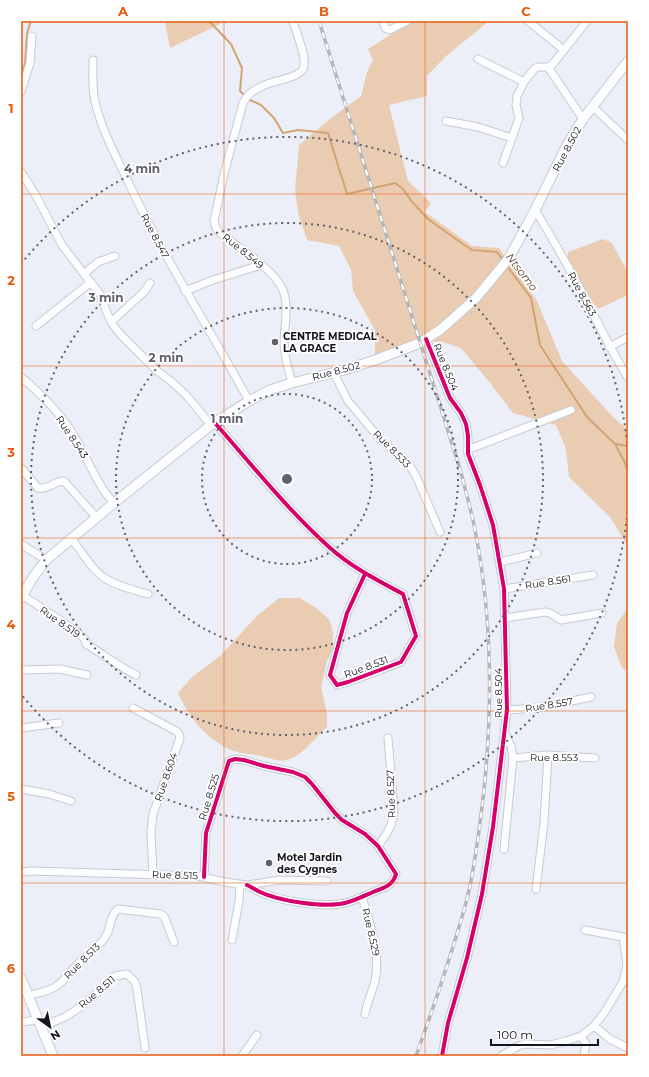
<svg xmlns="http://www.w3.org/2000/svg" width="649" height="1077" font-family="Montserrat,sans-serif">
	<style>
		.green { fill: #eaccb2 }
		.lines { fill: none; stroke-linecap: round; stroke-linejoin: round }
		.stream { stroke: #d2a473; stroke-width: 2 }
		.minor-casing { stroke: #c8cad2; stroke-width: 9 }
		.major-casing { stroke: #c8cad2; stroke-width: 11 }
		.minor { stroke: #fcfdfe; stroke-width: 7 }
		.major { stroke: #fcfdfe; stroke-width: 9 }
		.rail-casing { stroke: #b6b6b8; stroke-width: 3.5 }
		.rail { stroke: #fff; stroke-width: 2; stroke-dasharray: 6; stroke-linecap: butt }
		.cycleway-casing { stroke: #fff; stroke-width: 6 }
		.cycleway { stroke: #d6006c; stroke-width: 4 }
		.grid { fill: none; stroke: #e8590c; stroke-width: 1; stroke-opacity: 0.55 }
		.ring { fill: none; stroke: #5f6169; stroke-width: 2; stroke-dasharray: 2 4 }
		.poi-dot { fill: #5f6169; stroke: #fff; stroke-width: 1.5 }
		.labels { text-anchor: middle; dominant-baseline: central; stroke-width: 3.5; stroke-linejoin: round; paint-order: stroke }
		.street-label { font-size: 10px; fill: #13141c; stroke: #fff }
		.poi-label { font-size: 10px; font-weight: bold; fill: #13141c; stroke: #fff; text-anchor: start }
		.water-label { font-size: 11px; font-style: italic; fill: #583b1d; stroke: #fff }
		.centre { fill: #5f6169; stroke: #fff; stroke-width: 2 }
		.ring-label { font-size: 12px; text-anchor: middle; font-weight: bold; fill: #5f6169; stroke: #fff; stroke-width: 3.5; stroke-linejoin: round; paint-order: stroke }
		.neatline { fill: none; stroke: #e8590c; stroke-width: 1.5 }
		.grid-label { font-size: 13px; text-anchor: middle; font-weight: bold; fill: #e8590c }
	</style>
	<rect width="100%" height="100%" fill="#edeff8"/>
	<path class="green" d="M165 21H219L220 24 170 48Z
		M412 21H489L445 57 427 76V96L389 105 408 181 431 203 425 212 472 246 499 248 537 301 562 361 613 417 628 430V546L610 517 569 477 566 449 556 425 513 413 490 383 461 348 443 342 424 341 375 360V330L353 291 351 270 339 246 307 240 298 213 295 189 299 145 330 119 361 96 367 72 373 60 368 49Z
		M603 239 612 243 628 273V295L598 309 592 301 568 261V252Z
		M279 598H300L316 608 329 619 333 633V649L327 661 321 687 327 713V727C319 734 304 752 296 756 280 765 276 759 261 756 252 754 242 754 234 751 209 742 188 717 178 693L192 677 220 656 257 616Z
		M628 608V671L622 668 614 647 617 623Z"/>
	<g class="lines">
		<path class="stream" d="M209 21 231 44 242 68 240 91 248 99 261 105 274 118 283 133 298 130 328 133 347 194 395 183 402 188 413 203 428 219 460 242 472 250 497 252 503 260
			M21 72 25 64 27 33 31 21
			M507 266 531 298 540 345 587 417 615 444 624 461 628 472
			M615 444 628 446"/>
		<g class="minor-casing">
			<path id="minor" d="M383 21 385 28 390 30 407 21
				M528 21 564 50
				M478 59 524 82
				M93 60C93 74 92 89 95 102 101 127 114 153 125 175 161 254 208 325 249 401
				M548 67 552 65 587 21
				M21 92 30 63 32 36
				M592 106 628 140
				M446 121 478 127 512 138
				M503 163 519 118 516 105 517 96 524 82 534 69 538 67H548L583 119
				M21 172 35 194 62 245 84 274
				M535 210C553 239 569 268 585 298 599 325 612 352 628 378
				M115 256 98 262 84 274 100 294 107 313 111 322 120 334 156 370 172 382 187 396 211 425
				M185 291 213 280 261 265
				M111 322 144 292 150 283
				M36 326 91 282
				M426 339 450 398 461 413 466 424 468 436V454L480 485 493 525 504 589 507 710 493 827 482 894 467 958 448 1023 442 1056
				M609 347 628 337
				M334 373 348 401 380 439 410 466 417 478 440 532
				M21 377C40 393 60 413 73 434 83 451 91 469 101 486 104 492 109 497 114 503
				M292 383C289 370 284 357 284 343 284 326 290 305 282 288 272 268 238 247 220 233L216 228 214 221 224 174 243 103C246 98 248 94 253 91 258 88 264 85 270 83 278 80 303 77 304 66 306 54 296 33 293 21
				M215 423C252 465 287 509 329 547 351 567 377 580 403 594L416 636 401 662 348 682 337 685 330 675 347 613 365 574
				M467 450 571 410
				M21 468 38 488C49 490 54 481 64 481L96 517
				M71 538C82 552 92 570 106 579 119 587 134 590 148 594
				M21 544 46 560
				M500 562 537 553
				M504 589 593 575
				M22 595 60 620 85 639 86 644C103 654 118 666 136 675
				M505 618 545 612 550 613 561 620 602 613
				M21 670 60 669 87 675
				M133 708 176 731 179 734 180 738 153 814 151 832 153 875
				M507 710 537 708 591 697
				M21 728 59 723
				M513 758 548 755 595 758
				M21 789 49 794 71 801
				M378 846C387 834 392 827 394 811L388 738
				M504 849 513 758 511 746 505 734
				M21 872 32 871 198 876 225 882 247 885 280 880 327 881
				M204 877 206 833 227 767 229 761 235 759 244 760 264 766 293 772 305 777 312 784 335 813 342 820 365 834 378 846 396 874C393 886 383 888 373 892 364 896 354 901 345 903 324 908 279 901 260 892 256 890 251 887 247 885
				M536 889 544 823 548 755
				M362 897C370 924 381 953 375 981 372 992 367 1003 365 1014
				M232 940 239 901 240 884
				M28 996C37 993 47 992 55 987 64 982 71 970 79 963 88 954 101 946 107 934 111 926 110 915 118 909L160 914 164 916 174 942
				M21 1022 38 1020
				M594 1026 610 1039 628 1048
				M41 1027 65 1017 79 1008 96 994 115 976 127 974 135 982 137 989 145 1048
				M581 1036 586 1044 584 1056
				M242 1056 257 1035
				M501 1056 518 1046 525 1044 551 1045 566 1041 581 1036 594 1026 604 1013 623 982 627 966 623 937 585 930"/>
		</g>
		<g class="major-casing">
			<path id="major" d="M21 598 32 579 46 560 114 503 211 425 249 401 270 390 292 383 344 370 375 360 420 343 440 330 476 298 509 258 535 210 567 145 583 119 628 61
				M21 978 53 1056"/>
		</g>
		<use href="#minor" class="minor"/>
		<use href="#major" class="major"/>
		<g class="rail-casing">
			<path id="rail" d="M319 21 460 469C465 488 470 506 474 525 492 612 493 702 484 790 480 825 476 860 468 895 454 949 435 1003 416 1056"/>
		</g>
		<use href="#rail" class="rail"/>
		<g class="cycleway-casing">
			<path id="cycleway" d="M426 339 450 398 461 413 466 424 468 436V454L480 485 493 525 504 589 507 710 493 827 482 894 467 958 448 1023 442 1056
				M215 423C252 465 287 509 329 547 351 567 377 580 403 594L416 636 401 662 348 682 337 685 330 675 347 613 365 574
				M204 877 206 833 227 767 229 761 235 759 244 760 264 766 293 772 305 777 312 784 335 813 342 820 365 834 378 846 396 874C393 886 383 888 373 892 364 896 354 901 345 903 324 908 279 901 260 892 256 890 251 887 247 885"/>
		</g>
		<use href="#cycleway" class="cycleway"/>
	</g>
	<path class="grid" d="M224 21V1056M425 21V1056M21 194H628M21 366H628M21 538H628M21 711H628M21 883H628"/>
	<g class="ring">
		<circle cx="287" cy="479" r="85"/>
		<circle cx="287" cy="479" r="171"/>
		<circle cx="287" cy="479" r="256"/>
		<path d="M628 506A342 342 0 0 1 21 694M21 264A342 342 0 0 1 628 452"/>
	</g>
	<g class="poi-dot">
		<circle cx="275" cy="342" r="4"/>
		<circle cx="269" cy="863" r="4"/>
	</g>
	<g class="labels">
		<g class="street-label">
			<text transform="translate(567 149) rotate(-62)">Rue 8.502</text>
			<text transform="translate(155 236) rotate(62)">Rue 8.547</text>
			<text transform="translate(243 251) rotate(39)">Rue 8.549</text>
			<text transform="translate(582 294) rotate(62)">Rue 8.563</text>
			<text transform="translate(446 367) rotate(68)">Rue 8.504</text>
			<text transform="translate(336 371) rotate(-15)">Rue 8.502</text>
			<text transform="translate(72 437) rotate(56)">Rue 8.543</text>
			<text transform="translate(392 449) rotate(45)">Rue 8.533</text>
			<text transform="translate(548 582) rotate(-9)">Rue 8.561</text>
			<text transform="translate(60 622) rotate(35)">Rue 8.519</text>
			<text transform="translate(366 667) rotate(-20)">Rue 8.531</text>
			<text transform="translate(498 693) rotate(-90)">Rue 8.504</text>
			<text transform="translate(549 705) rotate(-9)">Rue 8.557</text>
			<text x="554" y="757">Rue 8.553</text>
			<text transform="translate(166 777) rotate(-71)">Rue 8.604</text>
			<text transform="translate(391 794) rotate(-92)">Rue 8.527</text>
			<text transform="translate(209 797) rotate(-73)">Rue 8.525</text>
			<text transform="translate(175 875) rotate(2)">Rue 8.515</text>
			<text transform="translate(371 932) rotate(77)">Rue 8.529</text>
			<text transform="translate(82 961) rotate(-45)">Rue 8.513</text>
			<text transform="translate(97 992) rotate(-40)">Rue 8.511</text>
		</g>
		<g class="poi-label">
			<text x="283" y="336">CENTRE MEDICAL<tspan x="283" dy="12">LA GRACE</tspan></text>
			<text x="277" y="857">Motel Jardin<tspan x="277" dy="12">des Cygnes</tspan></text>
		</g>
		<g class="water-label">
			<text transform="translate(522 272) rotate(53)">Ntsomo</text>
		</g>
	</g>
	<circle cx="287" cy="479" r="6" class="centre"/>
	<g class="ring-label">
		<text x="142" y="173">4 min</text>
		<text x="106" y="302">3 min</text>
		<text x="166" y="362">2 min</text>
		<text x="227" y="423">1 min</text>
	</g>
	<rect width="649" height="1077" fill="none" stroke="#ffffff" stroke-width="44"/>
	<g transform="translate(50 1027) rotate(147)" stroke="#ffffff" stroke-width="3" paint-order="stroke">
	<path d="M0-3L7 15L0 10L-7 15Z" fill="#13141c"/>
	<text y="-6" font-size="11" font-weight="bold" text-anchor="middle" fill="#13141c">N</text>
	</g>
	<path d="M491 1039v6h107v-6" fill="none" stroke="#13141c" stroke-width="2"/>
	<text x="497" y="1039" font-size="12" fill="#13141c" stroke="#ffffff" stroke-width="3" paint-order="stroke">100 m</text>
	<rect x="22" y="22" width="605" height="1033" class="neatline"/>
	<g class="grid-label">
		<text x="123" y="16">A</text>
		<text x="324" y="16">B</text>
		<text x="526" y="16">C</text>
		<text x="11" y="113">1</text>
		<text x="11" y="285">2</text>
		<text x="11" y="457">3</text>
		<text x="11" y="629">4</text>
		<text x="11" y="801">5</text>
		<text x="11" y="973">6</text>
	</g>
</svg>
